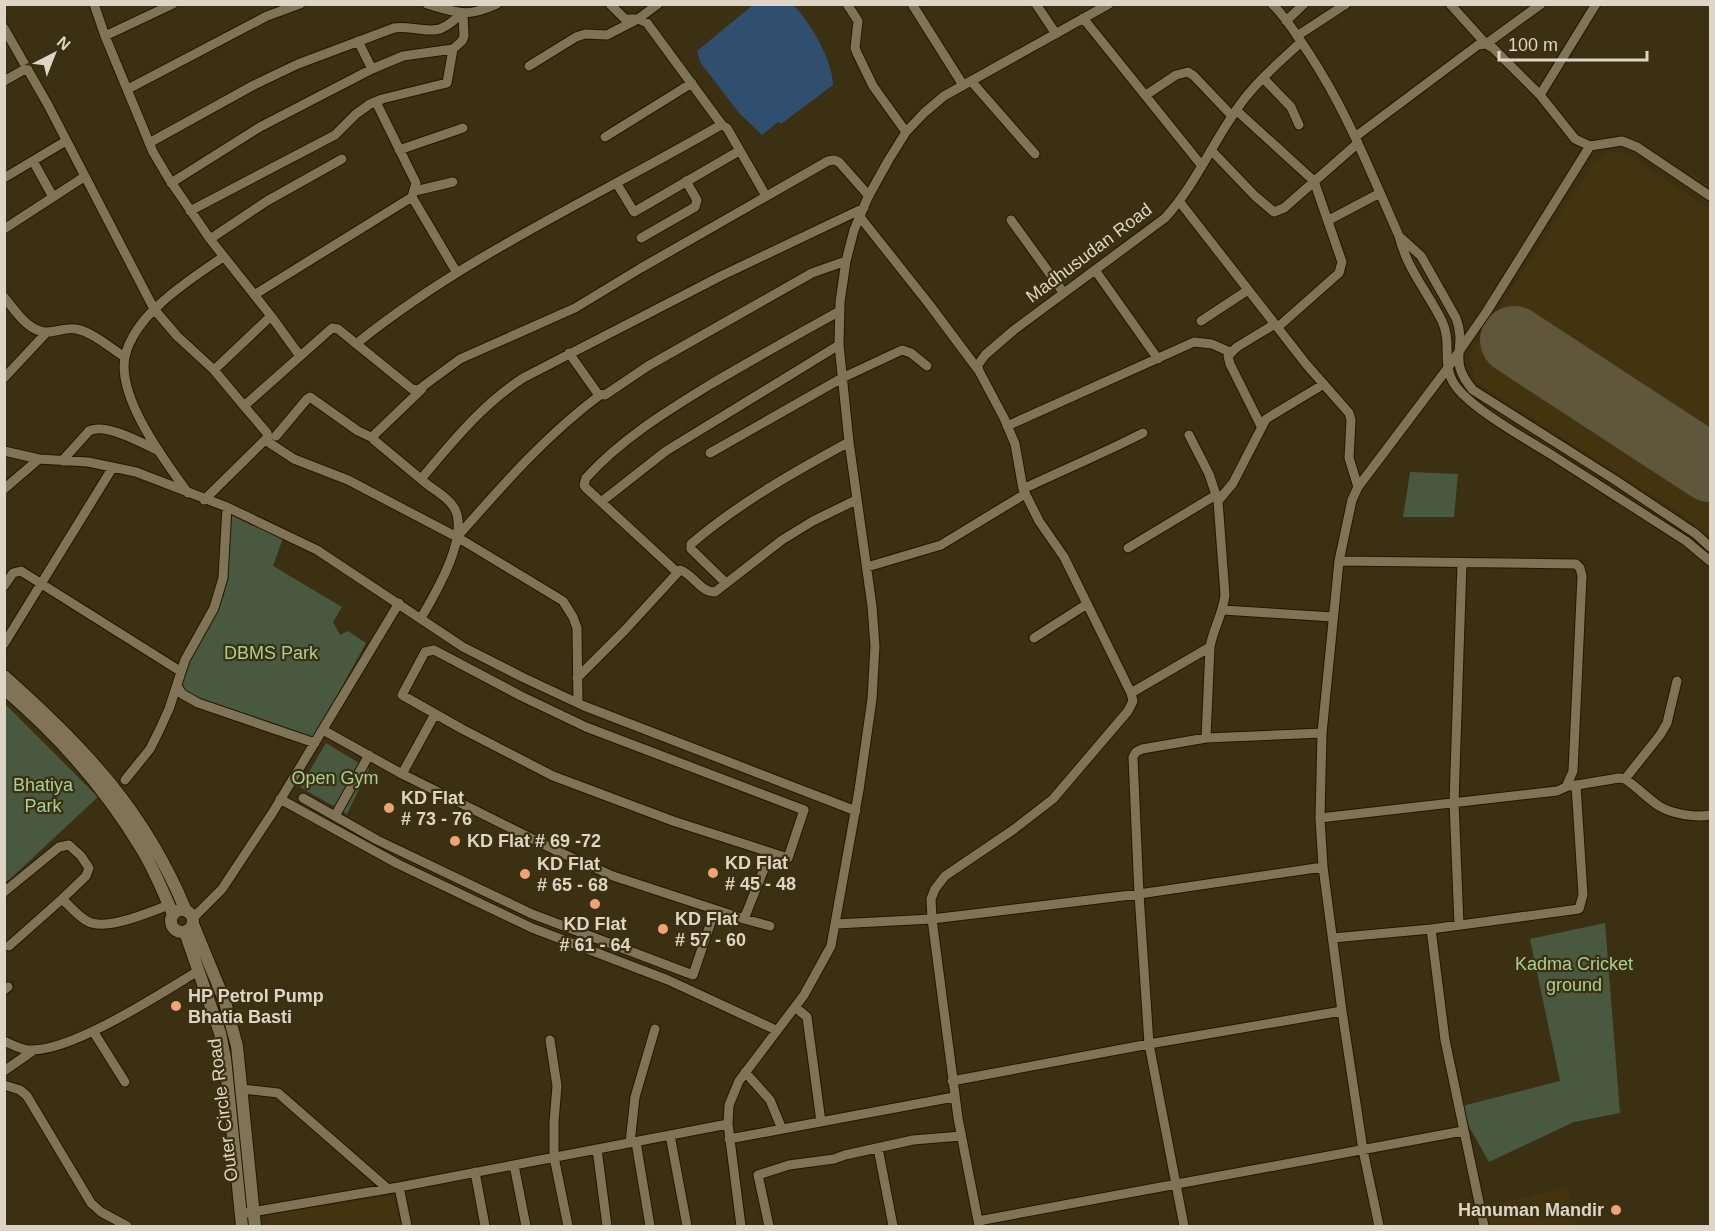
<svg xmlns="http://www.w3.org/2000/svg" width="1715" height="1231" font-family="Arial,sans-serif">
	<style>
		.built { fill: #43340f }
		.green { fill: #485940 }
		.water { fill: #304e6d }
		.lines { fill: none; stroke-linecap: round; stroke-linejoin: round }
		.runway { stroke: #60563c; stroke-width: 68 }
		.street-casing { stroke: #221700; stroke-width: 11 }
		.secondary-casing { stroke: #221700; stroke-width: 14 }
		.street { stroke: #817355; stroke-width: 9 }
		.secondary { stroke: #817355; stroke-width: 12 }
		.poi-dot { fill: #efa376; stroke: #3c3013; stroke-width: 2 }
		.labels { text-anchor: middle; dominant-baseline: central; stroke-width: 4.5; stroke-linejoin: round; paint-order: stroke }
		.street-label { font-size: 18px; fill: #ddd6c6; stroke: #3c3013 }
		.park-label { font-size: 18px; fill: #a8d094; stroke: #3c3013 }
		.poi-label { font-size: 18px; font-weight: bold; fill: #ddd6c6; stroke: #3c3013; text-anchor: start }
	</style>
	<rect width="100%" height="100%" fill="#3c3013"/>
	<path class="built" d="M1613 151 1628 155 1710 209V536L1683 515 1477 383 1468 356 1593 164Z
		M1568 1188 1576 1226H1489L1484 1206Z
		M394 1195 400 1226H268L266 1215Z"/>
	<path class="green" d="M1410 472 1458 474 1454 517H1403Z
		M230 511 283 538 273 566 342 607 333 622 340 635 348 631 366 643 313 739 185 696 182 684 187 666 224 595Z
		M4 703 98 797 10 879 5 882Z
		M326 743 369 769 347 814 300 787Z
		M1605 923 1620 1113 1574 1122 1489 1162 1458 1107 1560 1081 1530 939Z"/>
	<path class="water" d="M754 4 793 5C810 21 833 61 833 85L781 124 778 122 762 135 739 113 700 62 697 51Z"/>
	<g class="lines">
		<path class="runway" d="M1514 340 1710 468"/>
		<g class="street-casing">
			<path id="street" d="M94 4 105 36
				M173 4 105 36 153 152 169 179 210 239 271 316 300 356
				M427 4C458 13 467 18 497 4
				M610 4 625 19H638L647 23 722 125
				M847 4 858 21 855 48 857 53 873 86 906 132
				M912 4 963 85
				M1036 4 1056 34
				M1272 4C1286 17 1297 36 1308 52 1346 109 1371 173 1399 236 1407 269 1427 291 1442 321 1452 341 1442 363 1453 382 1467 407 1530 441 1555 457 1599 485 1643 513 1686 541L1710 561
				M1450 4 1486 44 1541 4
				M1083 18 1202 166
				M1286 21 1304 4
				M4 28 48 105 154 309 177 336 214 370 244 406
				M1297 36 1346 4
				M358 41 372 69
				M529 66 576 37 585 34 607 35 638 19 658 4
				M1263 78 1291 107 1299 125
				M4 81 27 68
				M971 81 1035 154
				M128 89 267 16 300 4
				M1146 95 1176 75 1188 72 1194 76 1232 116
				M1540 95 1596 4
				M1236 110 1314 181 1342 262 1339 273 1278 327
				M605 137 692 83
				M1355 137 1478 45 1486 44 1493 48 1540 95 1575 139 1590 146 1622 141 1637 147 1710 196
				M149 143 254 85 298 64 394 28C408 25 430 34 442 28 450 25 456 18 463 13
				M399 150 463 128
				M1211 150 1255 196 1274 212 1284 208 1358 143
				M33 161 53 197
				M4 178 66 141
				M171 183 260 127 372 69 403 56 453 49
				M617 184 634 212 739 151
				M415 191 453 182
				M412 197 457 273
				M1179 201 1306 364 1349 413 1351 420 1349 458 1358 487
				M190 211 335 135 356 114 370 104 382 99 447 83 453 49 462 41 464 36 463 13
				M860 217 929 304 979 371 1004 418 1015 444 1023 489 1039 521 1064 557 1131 693 1133 701 1128 711 1053 799 1013 830 945 876 935 889 931 899 932 919 958 1118 979 1226
				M1011 220 1063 292
				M1329 220 1380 193
				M4 229 84 177
				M1399 236 1421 256 1456 318C1468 349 1446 359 1473 390L1615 480 1696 534 1710 547
				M641 238 695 207 697 200 686 181
				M210 239 267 201 342 159
				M1095 270 1158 359
				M254 295 412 197 416 183 376 102
				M4 297C15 310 28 332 47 332 57 332 66 327 76 329 93 332 110 348 125 357
				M1201 321 1248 290
				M356 344C466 255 597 197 719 126L722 125 727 128 766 196
				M569 353 598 394 605 395 648 366 812 273 846 261
				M214 370 271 316
				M979 371 978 365 985 355 1014 330 1165 218C1198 182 1215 136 1245 98 1261 77 1282 60 1301 42
				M4 378 47 332
				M1007 426 1194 342 1212 344 1230 352
				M1261 426 1230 364 1228 356 1237 347 1275 324
				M1189 435 1209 474 1217 498
				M276 436 307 399 310 397 358 431 373 438
				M265 440 294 459 348 480 457 537 563 601 573 617 577 628 578 703
				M4 451 39 459 88 462 136 472 227 507 317 550 463 647 524 678 584 706 856 811
				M710 453 842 378 902 350 911 353 927 366
				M62 461 89 431C105 422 144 444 159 451
				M421 479C453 441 482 405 523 378L721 276 864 208
				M4 489 39 459
				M1023 489C1063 470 1104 453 1143 433
				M188 493C165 461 117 398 125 357 129 337 145 317 160 304 179 286 201 272 223 257
				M204 500 268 437 267 433 244 406 332 328 338 329 412 389 418 390 460 359 575 308 641 268 828 161 834 160 839 162 869 196
				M601 502 666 451 839 345
				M457 537C502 486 545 436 600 395
				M1128 548 1216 495
				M867 567 941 545 1025 494
				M677 572 586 488 584 485 586 478C621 439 667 411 711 384 754 359 796 335 840 311
				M726 583 691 549V544C739 503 794 472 849 442
				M4 586 13 573 21 571 180 671
				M1223 610 1333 617
				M421 618C435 594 472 533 453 506 447 497 436 491 428 485 410 470 392 455 374 440L373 436 422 389
				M1034 638 1087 604
				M4 644 113 467
				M434 650 521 696 586 727 804 810 788 858 673 821 553 776 462 729 402 695 425 652Z
				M577 678 625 630 680 570C693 574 700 592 715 592L782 540 813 521 856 500
				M177 686 182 694 198 703 315 743
				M1131 693 1210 647
				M323 730 402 774 557 851 613 876 744 919 770 926
				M1206 738 1210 647C1213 629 1223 614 1225 595L1218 501 1233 483 1266 419 1324 384
				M402 774 435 714
				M1625 779 1660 735 1667 723 1677 681
				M125 780 150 749 159 731 169 709 185 660 214 608 223 578 227 507
				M1571 786 1619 778 1625 779C1637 787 1647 798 1659 806 1672 814 1696 818 1710 815
				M303 798 377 840 532 914 693 975 715 910
				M280 799 398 864 532 928 668 980 776 1030
				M335 816 369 755
				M1320 818 1557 791 1566 787 1573 771 1582 576 1580 568 1576 564 1339 561
				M4 892 59 847 69 845 81 856 89 868 86 876 62 899C70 906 78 916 87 921 106 932 149 912 169 905
				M192 919 222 889 273 812 399 603
				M744 919 770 854
				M836 924 932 919 1139 894 1323 867
				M1459 925 1454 802 1462 563
				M1431 929 1445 1040 1484 1226
				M1333 938 1431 929 1579 909 1583 895 1576 785
				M9 946 62 899
				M4 990 8 987
				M795 1007 807 1017 821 1122
				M93 1031 125 1082
				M550 1040 557 1086 554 1122V1157L568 1226
				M4 1041C13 1045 21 1050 31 1050 73 1051 160 994 198 971
				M4 1071 34 1050
				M745 1072 770 1100 782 1129
				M952 1081 1149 1044 1342 1011
				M4 1085 20 1090 27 1096 91 1203 101 1212 127 1226
				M242 1089 278 1093 388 1189
				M670 1135 687 1226
				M729 1139 954 1097
				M636 1142 650 1226
				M630 1143 635 1097 655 1029
				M878 1148 893 1226
				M597 1149 607 1226
				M514 1165 526 1226
				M475 1172 485 1226
				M399 1187 407 1226
				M240 1214 399 1187 728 1124
				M978 1221 1463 1131
				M741 1226 728 1124 729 1105 739 1081 804 995 831 946 859 790 872 699 875 646 872 606 849 442 839 345 840 302 846 261 854 230 868 197 888 161 906 132 924 113 944 96 1109 4
				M769 1226 758 1175 789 1165 834 1159 845 1155 913 1140 961 1136
				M1184 1226 1149 1044 1139 894 1133 757 1136 752 1142 749 1206 738 1322 733
				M1379 1226 1363 1150 1342 1011 1323 867 1320 818 1322 733 1339 561 1352 500 1358 487 1447 369 1487 311 1590 146"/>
		</g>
		<g class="secondary-casing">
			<path id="secondary" d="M4 676C84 747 145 811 186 911
				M4 689C57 734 105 788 141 848 154 869 163 892 173 914
				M171 921a11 11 0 1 1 22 0a11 11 0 1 1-22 0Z
				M193 924 225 1002 237 1046 255 1226
				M185 932 220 1033 225 1058 242 1226"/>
		</g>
		<use href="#street" class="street"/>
		<use href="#secondary" class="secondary"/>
	</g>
	<g class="poi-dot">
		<circle cx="389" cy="808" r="6"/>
		<circle cx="455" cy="841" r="6"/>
		<circle cx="713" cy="873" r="6"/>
		<circle cx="525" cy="874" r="6"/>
		<circle cx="595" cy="904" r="6"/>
		<circle cx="663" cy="929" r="6"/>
		<circle cx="176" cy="1006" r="6"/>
		<circle cx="1616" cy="1210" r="6"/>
	</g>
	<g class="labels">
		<g class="street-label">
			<text transform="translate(1089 253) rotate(-37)">Madhusudan Road</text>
			<text transform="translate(223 1110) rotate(-97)">Outer Circle Road</text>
		</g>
		<g class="park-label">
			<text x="271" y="653">DBMS Park</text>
			<text x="335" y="778">Open Gym</text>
			<text x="43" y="785">Bhatiya<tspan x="43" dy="21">Park</tspan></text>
			<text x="1574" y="964">Kadma Cricket<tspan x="1574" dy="21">ground</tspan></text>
		</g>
		<g class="poi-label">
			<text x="401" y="798">KD Flat<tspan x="401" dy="21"># 73 - 76</tspan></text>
			<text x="467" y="841">KD Flat # 69 -72</text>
			<text x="725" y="863">KD Flat<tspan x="725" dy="21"># 45 - 48</tspan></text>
			<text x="537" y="864">KD Flat<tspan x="537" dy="21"># 65 - 68</tspan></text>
			<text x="675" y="919">KD Flat<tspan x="675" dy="21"># 57 - 60</tspan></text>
			<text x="595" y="924" text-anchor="middle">KD Flat<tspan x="595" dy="21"># 61 - 64</tspan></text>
			<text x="188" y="996">HP Petrol Pump<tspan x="188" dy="21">Bhatia Basti</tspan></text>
			<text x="1604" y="1210" text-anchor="end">Hanuman Mandir</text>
		</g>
	</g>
	<rect width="1715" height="1231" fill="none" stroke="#ddd6c6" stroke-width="12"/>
	<g transform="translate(54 54) rotate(42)" stroke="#3c3013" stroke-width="4.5" paint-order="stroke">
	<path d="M0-4.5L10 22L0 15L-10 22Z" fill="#ddd6c6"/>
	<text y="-9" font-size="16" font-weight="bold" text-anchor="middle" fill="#ddd6c6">N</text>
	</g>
	<path d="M1499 51v9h148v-9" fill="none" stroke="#ddd6c6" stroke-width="3"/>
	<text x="1508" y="51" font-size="18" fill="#ddd6c6" stroke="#3c3013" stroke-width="4.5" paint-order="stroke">100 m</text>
</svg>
